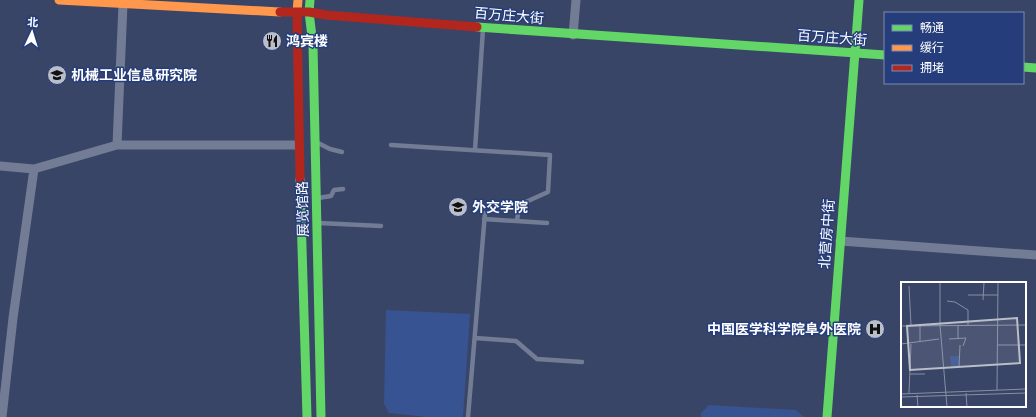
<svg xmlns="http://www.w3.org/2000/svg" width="1036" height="417" font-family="Figtree,'Noto Sans SC',sans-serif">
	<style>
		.garden { fill: #385391 }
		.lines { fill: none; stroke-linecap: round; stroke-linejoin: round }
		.lane { stroke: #737c95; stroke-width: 4.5 }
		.street { stroke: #737c95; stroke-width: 9 }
		.fast { stroke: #63d668; stroke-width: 9 }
		.slow { stroke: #ff974d; stroke-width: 9 }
		.jam { stroke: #b3261e; stroke-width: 9 }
		.labels { text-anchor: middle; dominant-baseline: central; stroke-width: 3; stroke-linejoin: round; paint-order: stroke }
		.street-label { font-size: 14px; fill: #fff; stroke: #253d7a }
		.poi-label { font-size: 14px; font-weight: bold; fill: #fff; stroke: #253d7a; text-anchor: start }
		.inset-road { fill: none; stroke: #888fa3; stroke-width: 1 }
		.view { fill: #babec9; fill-opacity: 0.15; stroke: #babec9; stroke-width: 2 }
		.inset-edge { fill: none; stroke: #fff; stroke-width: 2 }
	</style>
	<rect width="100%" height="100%" fill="#394566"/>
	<path class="garden" d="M386 310 470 314 463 417H427L389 413 384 404Z
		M709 405 796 410 804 417H701V413Z"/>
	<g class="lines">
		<path class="lane" d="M318 143 330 149 342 152
			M391 145 550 155 548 192 519 205 517 221
			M475 150 483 29
			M318 198 331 196 334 190 343 189
			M484 219 547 223
			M319 223 381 226
			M475 338 516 341 537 359 582 362
			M468 417 485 213"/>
		<path class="street" d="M573 35 576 0
			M117 145 123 4
			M0 166 34 169 117 145H299
			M840 241 1036 255
			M2 417 13 318 34 169"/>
		<path class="fast" d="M309 12 310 0
			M309 12 313 45 321 417
			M477 27 885 55
			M1023 67 1036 68
			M300 179 307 417
			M827 417 859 0"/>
		<path class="slow" d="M59 0 280 12
			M297 12 298 0"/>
		<path class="jam" d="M280 12H309L326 15 477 27
			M297 12 300 179"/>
	</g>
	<defs>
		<g id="restaurant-disc" transform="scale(1)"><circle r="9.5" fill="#babec9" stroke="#253d7a"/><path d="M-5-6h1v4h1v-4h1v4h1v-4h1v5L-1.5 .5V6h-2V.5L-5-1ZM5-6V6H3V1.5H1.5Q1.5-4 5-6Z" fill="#111"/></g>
		<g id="university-disc" transform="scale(1)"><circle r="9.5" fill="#babec9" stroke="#253d7a"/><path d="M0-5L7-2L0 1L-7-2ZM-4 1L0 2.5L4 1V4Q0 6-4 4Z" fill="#111"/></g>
		<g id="hospital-disc" transform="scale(1)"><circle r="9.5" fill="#babec9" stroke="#253d7a"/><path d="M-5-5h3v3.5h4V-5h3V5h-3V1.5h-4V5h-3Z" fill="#111"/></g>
	</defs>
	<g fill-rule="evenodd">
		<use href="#restaurant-disc" x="272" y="41"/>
		<use href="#university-disc" x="57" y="75"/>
		<use href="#university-disc" x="458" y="207"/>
		<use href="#hospital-disc" x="875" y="329"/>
	</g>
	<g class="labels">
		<g class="street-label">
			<text transform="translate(509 16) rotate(5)">百万庄大街</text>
			<text transform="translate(832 38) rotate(4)">百万庄大街</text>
			<text transform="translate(303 209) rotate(-91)">展览馆路</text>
			<text transform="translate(827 234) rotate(-86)">北营房中街</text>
		</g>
		<g class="poi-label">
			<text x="286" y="41">鸿宾楼</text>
			<text x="71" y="75">机械工业信息研究院</text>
			<text x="472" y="207">外交学院</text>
			<text x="861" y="329" text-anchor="end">中国医学科学院阜外医院</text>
		</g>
	</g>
	<g transform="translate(901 282)">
		<rect width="125" height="125" fill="#394566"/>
		<path d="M49 74H58V85H50Z" fill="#385391"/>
		<path class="inset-road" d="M39 0V43L46 125M8 4 10 44M67 13H97M82 18 83 0M46 19 54 20 67 28V43M57 43V56M0 44 125 43M19 44V59M48 57 65 56 62 64M0 62 38 57M97 63H125M58 85 59 63M9 92H24M96 108 97 0M8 111 10 62M65 111 66 125M0 112 125 107M16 113 17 125M0 115 125 111"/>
		<path class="view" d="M116 36 119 81 9 88 6 44Z"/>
		<rect width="125" height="125" class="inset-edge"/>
	</g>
	<rect x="884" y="12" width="140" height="72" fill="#253d7a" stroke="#7c8baf"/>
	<rect x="892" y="25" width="20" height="6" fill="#63d668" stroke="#7c8baf"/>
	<text x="920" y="32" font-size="12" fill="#ffffff">畅通</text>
	<rect x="892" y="45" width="20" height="6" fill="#ff974d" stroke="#7c8baf"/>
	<text x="920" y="52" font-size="12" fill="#ffffff">缓行</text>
	<rect x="892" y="65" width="20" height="6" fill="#b3261e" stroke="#7c8baf"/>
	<text x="920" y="72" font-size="12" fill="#ffffff">拥堵</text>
	<g transform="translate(32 32) rotate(4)" stroke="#253d7a" stroke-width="3" paint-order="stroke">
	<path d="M0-3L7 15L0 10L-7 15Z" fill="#ffffff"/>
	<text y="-6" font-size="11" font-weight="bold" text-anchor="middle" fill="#ffffff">北</text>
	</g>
</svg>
